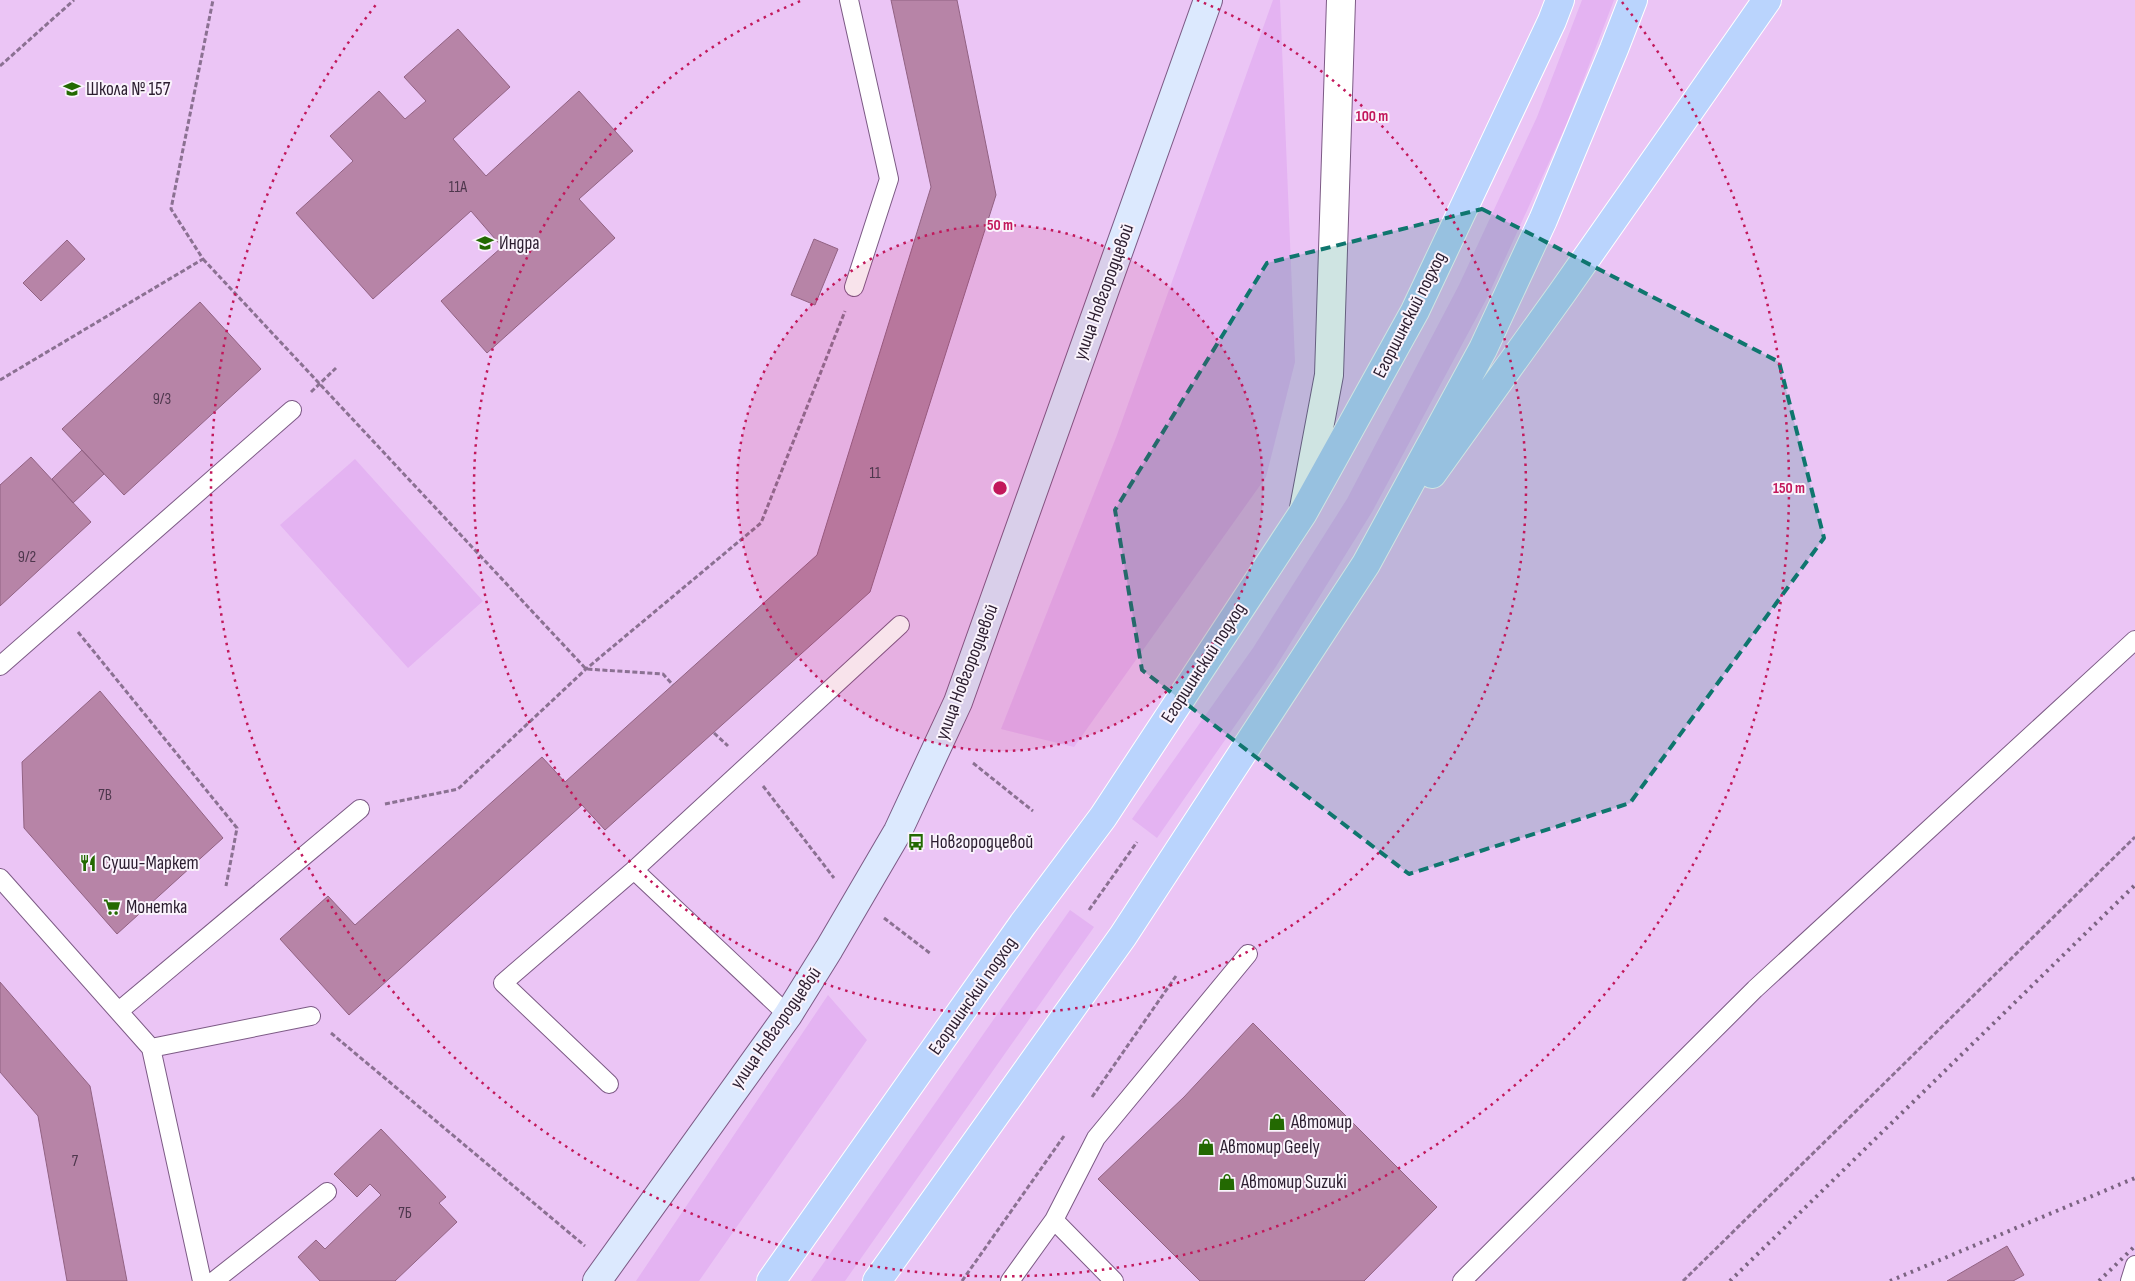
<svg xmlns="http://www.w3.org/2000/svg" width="2135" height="1281" font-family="'Sofia Sans Condensed',sans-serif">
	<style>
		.green { fill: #e4b3f2 }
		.building { fill: #b784a7; stroke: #926283 }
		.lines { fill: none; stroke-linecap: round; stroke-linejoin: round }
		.lane-casing { stroke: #7c5a85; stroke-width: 20 }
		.street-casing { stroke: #7c5a85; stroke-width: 30 }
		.secondary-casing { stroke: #7c5a85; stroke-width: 30 }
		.primary-casing { stroke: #fff; stroke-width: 30 }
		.path { stroke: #8b7192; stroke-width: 3; stroke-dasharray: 5 2.5; stroke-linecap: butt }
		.lane { stroke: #fff; stroke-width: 18 }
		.street { stroke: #fff; stroke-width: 28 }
		.secondary { stroke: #dce9fe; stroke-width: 28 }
		.primary { stroke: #bad4fd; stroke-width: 28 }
		.rail { stroke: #7b6381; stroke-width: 4; stroke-dasharray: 2.5 5; stroke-linecap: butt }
		.marked { fill: #0f766e; fill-opacity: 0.2; stroke: #0f766e; stroke-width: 4; stroke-dasharray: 10 6; stroke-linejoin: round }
		.ring { fill: none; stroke: #c2185b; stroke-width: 2.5; stroke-dasharray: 2.5 5 }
		.labels { text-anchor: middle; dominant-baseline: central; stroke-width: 4; stroke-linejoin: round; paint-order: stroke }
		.number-label { font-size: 16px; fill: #4e374d }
		.poi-label { font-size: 19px; fill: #2b1d2f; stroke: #faf3fc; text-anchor: start }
		.street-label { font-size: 19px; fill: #2b1d2f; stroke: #faf3fc }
		.centre { fill: #c2185b; stroke: #faf3fc; stroke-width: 2.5 }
		.ring-label { font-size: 15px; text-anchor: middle; font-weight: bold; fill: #c2185b; stroke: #faf3fc; stroke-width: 4; stroke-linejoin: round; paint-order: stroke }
	</style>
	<rect width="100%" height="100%" fill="#ebc5f5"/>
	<path class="green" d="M1273 0H1280L1295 362 1266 477 1074 747 1001 729 1117 435Z
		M1582 0H1614L1566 125 1487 298 1372 512 1275 668 1157 838 1132 819 1253 648 1347 499 1459 285 1537 117Z
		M355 459 483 601 408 668 280 525Z
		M1070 910 1094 927 845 1281H811Z
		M828 995 867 1040 699 1281H636Z"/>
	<path class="building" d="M891 0H957L996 195 870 592 605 830 582 805 349 1015 280 939 328 896 355 925 542 757 565 782 817 555 931 187Z
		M458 29 510 87 453 139 486 176 579 91 633 151 579 199 615 238 487 353 441 301 502 247 471 211 373 299 296 213 353 161 330 136 379 91 405 119 426 101 404 77Z
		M814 239 838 249 815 305 791 295Z
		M67 240 85 259 41 301 23 283Z
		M200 302 261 369 124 495 62 429Z
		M82 450 104 474 73 503 52 479Z
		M31 457 91 522 0 606V485Z
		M100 691 223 838 117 934 24 828 22 762Z
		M0 982 90 1086 127 1281H67L38 1116 0 1072Z
		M1253 1023 1437 1207 1364 1281H1200L1098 1179 1184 1097Z
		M381 1129 446 1197 439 1203 457 1222 395 1281H320L298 1257 316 1240 325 1249 381 1195 370 1184 357 1197 334 1174Z
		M2007 1246 2024 1275 2013 1281H1947Z"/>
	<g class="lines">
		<g class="lane-casing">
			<path id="lane" d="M849 0 889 179 854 287
				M0 666 292 410
				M634 870 788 1015
				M0 878 151 1048 202 1281
				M119 1011 360 809
				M151 1048 311 1016
				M609 1084 503 983 634 870 900 625
				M1054 1220 1114 1281
				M214 1281 327 1192
				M1010 1281 1054 1220 1096 1138 1248 954
				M1462 1281 1755 989 2135 640
				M2130 1281 2135 1265"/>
		</g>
		<g class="street-casing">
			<path id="street" d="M1304 508 1329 375 1341 0"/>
		</g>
		<g class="secondary-casing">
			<path id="secondary" d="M597 1281 788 1015 829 949 898 831 958 702 1208 0"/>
		</g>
		<g class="primary-casing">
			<path id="primary" d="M1432 474 1562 293 1767 0
				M771 1281 1023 924 1103 817 1303 513 1415 311 1552 21 1560 0
				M877 1281 1123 936 1366 564 1483 349 1543 220 1614 49 1633 0"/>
		</g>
		<path class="path" d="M0 66 74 0
			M203 259 586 669 663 674 673 685
			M0 380 203 259 171 209 213 0
			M311 392 336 368
			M78 632 237 828 226 886
			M714 733 728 746
			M973 763 1033 811
			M763 786 834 878
			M385 804 458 789 586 669 761 523 845 311
			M1089 910 1137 842
			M884 918 931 954
			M331 1033 585 1246
			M1092 1097 1176 976
			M962 1281 1064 1136
			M1683 1281 2135 837"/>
		<use href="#lane" class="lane"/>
		<use href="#street" class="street"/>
		<use href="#secondary" class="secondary"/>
		<use href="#primary" class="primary"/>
		<path class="rail" d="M1730 1281 2135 885
			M1890 1281 2135 1178
			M2099 1281 2135 1246"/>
	</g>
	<path class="marked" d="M1482 209 1779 362 1824 538 1630 803 1409 874 1142 670 1115 510 1267 263Z"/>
	<circle cx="1000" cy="488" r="263" fill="#c2185b" fill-opacity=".12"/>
	<g class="ring">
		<circle cx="1000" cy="488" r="263"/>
		<path d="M1197 0A526 526 0 1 1 803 0"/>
		<path d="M1622 2A789 789 0 1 1 378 2"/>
	</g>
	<defs>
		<g id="school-bare" transform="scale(1.35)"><path d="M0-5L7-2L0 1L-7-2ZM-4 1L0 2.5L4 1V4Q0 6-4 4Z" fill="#236901" stroke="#faf3fc" stroke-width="2.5" paint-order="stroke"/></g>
		<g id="bus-bare" transform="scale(1.35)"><path d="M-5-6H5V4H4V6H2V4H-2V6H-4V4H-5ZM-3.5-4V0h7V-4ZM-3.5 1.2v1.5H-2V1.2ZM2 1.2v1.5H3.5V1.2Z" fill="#236901" stroke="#faf3fc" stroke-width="2.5" paint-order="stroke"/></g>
		<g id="restaurant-bare" transform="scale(1.35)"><path d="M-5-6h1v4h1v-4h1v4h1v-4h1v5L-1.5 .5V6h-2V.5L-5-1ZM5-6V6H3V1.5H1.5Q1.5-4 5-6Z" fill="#236901" stroke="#faf3fc" stroke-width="2.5" paint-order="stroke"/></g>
		<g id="supermarket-bare" transform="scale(1.35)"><path d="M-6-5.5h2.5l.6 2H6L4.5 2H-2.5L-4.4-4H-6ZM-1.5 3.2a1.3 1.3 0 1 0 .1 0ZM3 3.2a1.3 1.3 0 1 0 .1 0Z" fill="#236901" stroke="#faf3fc" stroke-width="2.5" paint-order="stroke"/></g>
		<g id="shop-bare" transform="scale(1.35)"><path d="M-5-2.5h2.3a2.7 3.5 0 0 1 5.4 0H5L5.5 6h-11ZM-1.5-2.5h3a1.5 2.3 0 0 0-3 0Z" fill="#236901" stroke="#faf3fc" stroke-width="2.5" paint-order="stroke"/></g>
	</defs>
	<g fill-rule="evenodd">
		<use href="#school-bare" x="72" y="89"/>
		<use href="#school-bare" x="485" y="243"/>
		<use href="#bus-bare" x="916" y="842"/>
		<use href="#restaurant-bare" x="88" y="863"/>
		<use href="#supermarket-bare" x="112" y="907"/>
		<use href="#shop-bare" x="1277" y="1122"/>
		<use href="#shop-bare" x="1206" y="1147"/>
		<use href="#shop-bare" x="1227" y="1182"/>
	</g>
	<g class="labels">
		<g class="number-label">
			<text x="458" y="187">11А</text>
			<text x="162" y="399">9/3</text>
			<text x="875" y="473">11</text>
			<text x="27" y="557">9/2</text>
			<text x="105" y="795">7В</text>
			<text x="75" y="1161">7</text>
			<text x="405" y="1213">7Б</text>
		</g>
		<g class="poi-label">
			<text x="86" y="89">Школа № 157</text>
			<text x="499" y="243">Индра</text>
			<text x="930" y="842">Новгородцевой</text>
			<text x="102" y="863">Суши-Маркет</text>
			<text x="126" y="907">Монетка</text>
			<text x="1291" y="1122">Автомир</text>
			<text x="1220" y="1147">Автомир Geely</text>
			<text x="1241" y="1182">Автомир Suzuki</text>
		</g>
		<g class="street-label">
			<text transform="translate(1104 292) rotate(-70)">улица Новгородцевой</text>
			<text transform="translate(1410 315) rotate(-63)">Егоршинский подход</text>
			<text transform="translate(1204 663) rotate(-57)">Егоршинский подход</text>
			<text transform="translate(967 672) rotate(-69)">улица Новгородцевой</text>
			<text transform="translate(973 996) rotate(-55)">Егоршинский подход</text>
			<text transform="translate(776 1028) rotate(-55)">улица Новгородцевой</text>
		</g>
	</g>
	<circle cx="1000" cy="488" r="8" class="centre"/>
	<g class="ring-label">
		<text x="1372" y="121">100 m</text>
		<text x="1000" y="230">50 m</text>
		<text x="1789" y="493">150 m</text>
	</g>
</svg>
